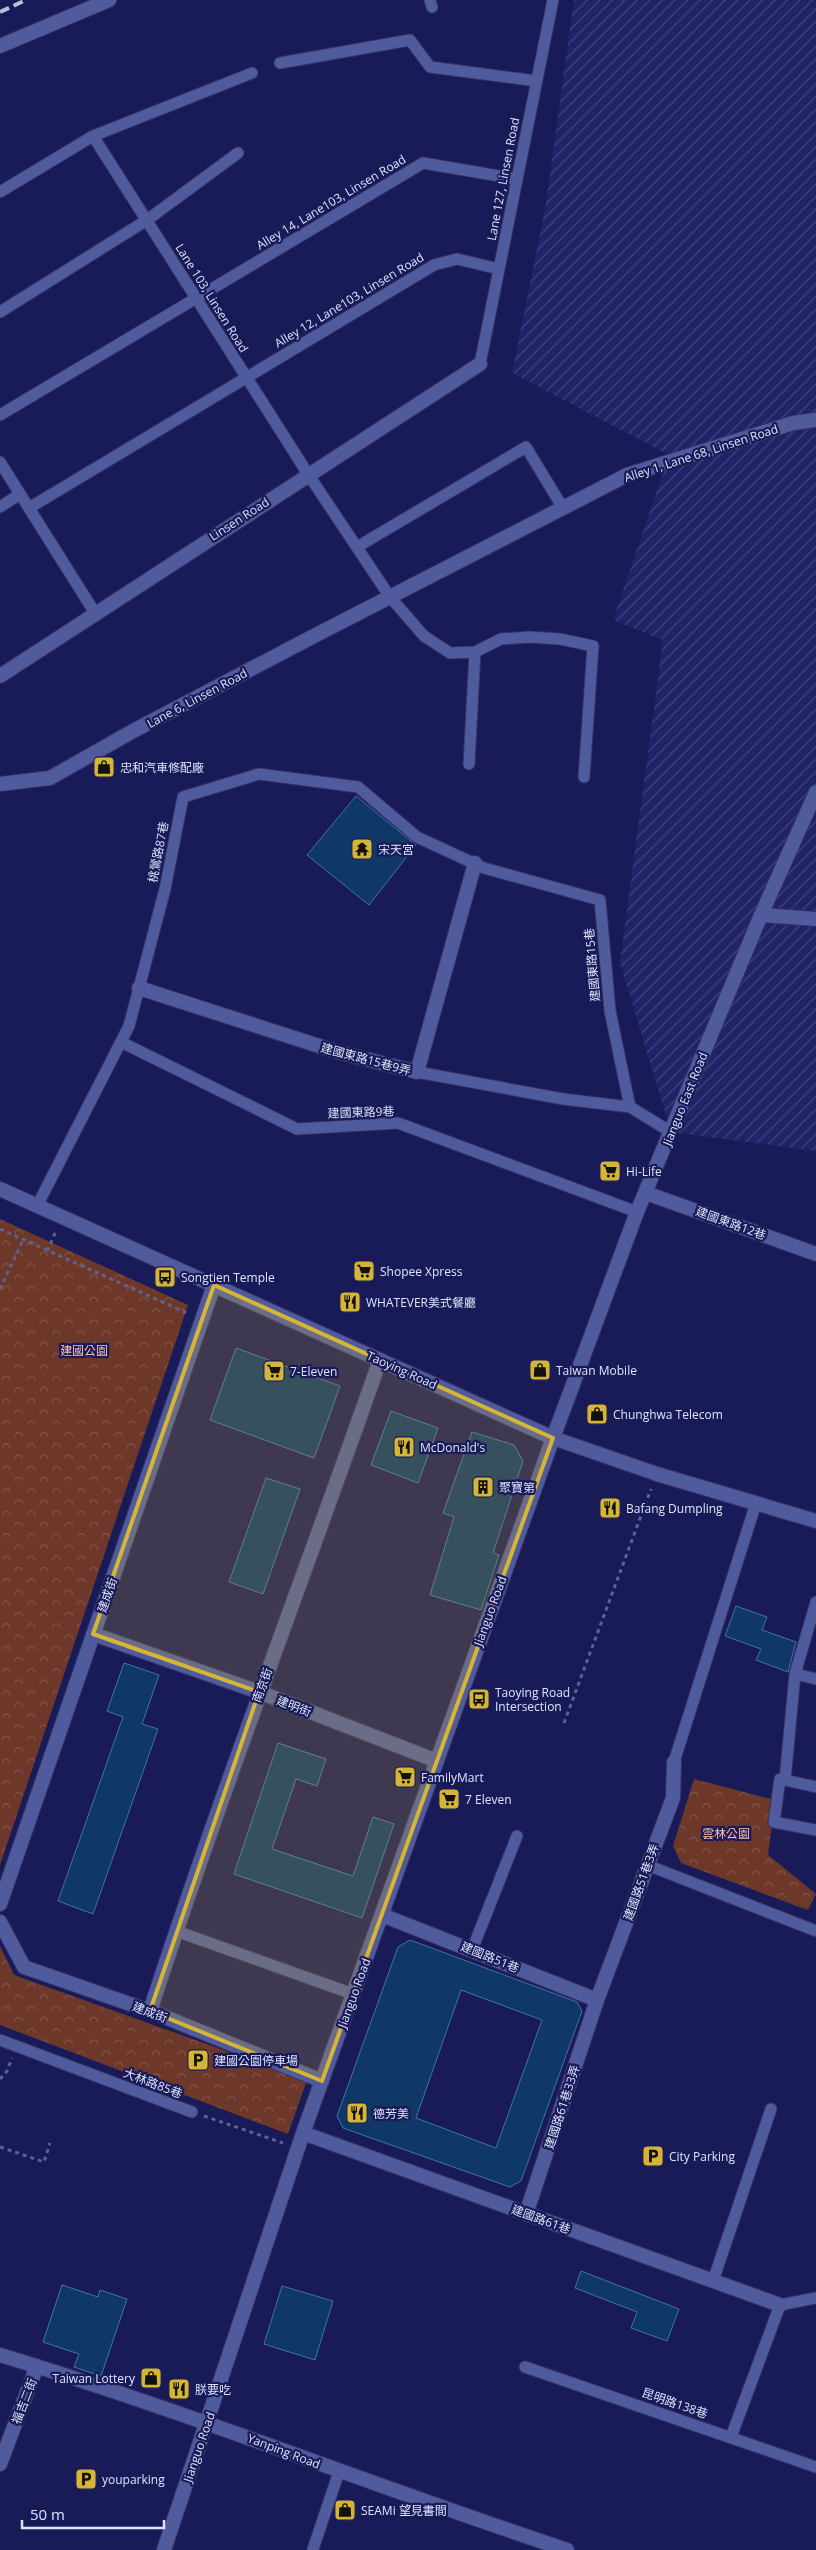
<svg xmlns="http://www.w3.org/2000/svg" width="816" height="2550" font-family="'Open Sans','Noto Sans TC',sans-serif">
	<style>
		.industrial { fill: url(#industrial-furrows) }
		.park { fill: url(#park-crowns) }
		.building { fill: #0f3867; stroke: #4271ad; fill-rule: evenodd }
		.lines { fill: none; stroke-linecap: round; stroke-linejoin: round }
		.service-casing { stroke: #373265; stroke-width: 13 }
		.minor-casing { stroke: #373265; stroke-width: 16 }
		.secondary-casing { stroke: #373265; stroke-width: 16 }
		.path { stroke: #5e6291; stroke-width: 3; stroke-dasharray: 4 4; stroke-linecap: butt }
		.service { stroke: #505b9d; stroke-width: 11 }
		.minor { stroke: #505b9d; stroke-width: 14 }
		.secondary { stroke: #505b9d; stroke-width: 14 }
		.rail { stroke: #b9bedc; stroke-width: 4; stroke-dasharray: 10 5; stroke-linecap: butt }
		.marked { fill: #d4b535; fill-opacity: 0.2; stroke: #d4b535; stroke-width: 4; stroke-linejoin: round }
		.labels { text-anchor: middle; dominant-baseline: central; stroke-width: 4.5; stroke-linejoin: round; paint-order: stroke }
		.street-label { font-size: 12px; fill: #dde3fa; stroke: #191b58 }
		.poi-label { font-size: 12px; fill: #dde3fa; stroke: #191b58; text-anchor: start }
		.park-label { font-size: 12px; fill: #fcbfaf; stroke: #191b58 }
	</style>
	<defs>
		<pattern id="industrial-furrows" width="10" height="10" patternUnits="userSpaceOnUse" patternTransform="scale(1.25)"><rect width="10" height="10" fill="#202367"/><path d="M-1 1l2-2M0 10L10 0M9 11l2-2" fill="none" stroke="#40437e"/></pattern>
		<pattern id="park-crowns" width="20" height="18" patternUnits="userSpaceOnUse" patternTransform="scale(1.25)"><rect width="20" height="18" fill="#6d382a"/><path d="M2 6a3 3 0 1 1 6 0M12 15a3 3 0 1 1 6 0" fill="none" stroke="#81554a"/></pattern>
	</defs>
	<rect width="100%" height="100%" fill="#191b58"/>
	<path class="industrial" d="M574 0H816V1151L671 1132 620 963 663 640 613 620 669 455 512 373 545 209Z"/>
	<path class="park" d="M0 1219 188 1305 0 1865Z
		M694 1779 775 1800 768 1855 816 1894 808 1910 681 1863 673 1846Z
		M0 1946 14 1975 307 2080 288 2134 0 2025Z"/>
	<path class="building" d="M356 796 416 845 369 905 307 855Z
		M236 1348 340 1386 314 1458 210 1420Z
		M391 1411 438 1428 418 1483 371 1465Z
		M472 1432 514 1445 523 1461 493 1553 499 1555 481 1610 430 1595 454 1517 443 1513Z
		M266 1478 300 1489 263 1594 229 1582Z
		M736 1606 767 1617 762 1630 796 1642 788 1672 756 1660 761 1649 725 1636Z
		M124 1663 159 1675 142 1724 158 1729 93 1914 58 1901 123 1717 107 1711Z
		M278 1743 326 1759 317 1786 296 1779 272 1849 353 1876 373 1817 394 1824 362 1918 234 1874Z
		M410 1940 577 2002 582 2011 521 2181 510 2187 343 2128 337 2116 398 1947ZM461 1990 542 2020 496 2148 416 2118Z
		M581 2271 679 2309 667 2341 631 2328 637 2312 575 2288Z
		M62 2285 98 2297 100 2290 127 2299 101 2376 74 2367 79 2354 43 2342Z
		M282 2286 333 2301 315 2360 264 2344Z"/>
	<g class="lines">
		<g class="service-casing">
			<path id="service" d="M430 0 432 7
				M280 63 410 40 430 67 537 81
				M93 136 308 474 390 597 424 636 450 653 475 652 501 639 529 637 560 639 593 646 584 777
				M0 192 93 136 252 73
				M0 312 147 220 238 153
				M480 364 553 0
				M0 415 423 163 517 179
				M0 462 95 613
				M0 507 20 494
				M29 508 434 265 457 259 499 269
				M357 547 526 447 563 508
				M469 764 475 652
				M121 1042 297 1129 398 1123 637 1212
				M417 1072 563 1099 630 1107
				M37 1206 129 1026 165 889 183 797 259 774 358 787 417 837 484 868 600 900 610 1011 630 1107 671 1132
				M795 1674 816 1679
				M674 1762 756 1503
				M785 1780 795 1674 816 1602
				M816 1787 780 1779 774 1822 816 1830
				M647 1865 816 1931
				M176 1931 353 1994
				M472 1950 517 1836
				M0 2040 192 2112
				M713 2281 771 2109
				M525 2367 816 2467
				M731 2437 780 2305 816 2298
				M313 2549 339 2472"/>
		</g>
		<g class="minor-casing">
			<path id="minor" d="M0 46 109 0
				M0 676 480 364
				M0 784 50 778 133 731 312 637 627 475 793 423 816 420
				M761 915 816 919
				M139 988 338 1052 417 1072 475 863
				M646 1193 816 1254
				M93 1634 259 1692 437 1761
				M0 1904 214 1285
				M382 1915 597 2000
				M0 1922 24 1967 150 2011 322 2081
				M150 2011C221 1792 304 1577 380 1360
				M303 2133 780 2305
				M526 2214 597 2000 673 1798 674 1762
				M0 2355C191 2413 377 2487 567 2550
				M0 2464 37 2366
				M164 2550 303 2133 553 1438 637 1212 761 915 816 792"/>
		</g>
		<g class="secondary-casing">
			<path id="secondary" d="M0 1189 553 1438 657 1474 816 1521"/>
		</g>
		<path class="path" d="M0 1229 189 1314
			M47 1251 56 1231
			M0 1289 23 1240
			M564 1723 651 1489
			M0 2079 7 2071 12 2058
			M204 2116 283 2143
			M0 2147 44 2162 50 2143"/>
		<use href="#service" class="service"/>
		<use href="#minor" class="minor"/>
		<use href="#secondary" class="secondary"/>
		<path class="rail" d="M0 12 26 0"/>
	</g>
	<path class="marked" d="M214 1285 553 1438 322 2081 150 2011 259 1692 93 1634Z"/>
	<defs>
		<g id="shop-square" transform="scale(1.125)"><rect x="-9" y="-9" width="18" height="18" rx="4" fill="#d4b535" stroke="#191b58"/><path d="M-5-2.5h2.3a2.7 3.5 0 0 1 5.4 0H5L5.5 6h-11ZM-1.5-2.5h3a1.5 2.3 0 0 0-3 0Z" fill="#111"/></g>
		<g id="temple-square" transform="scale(1.125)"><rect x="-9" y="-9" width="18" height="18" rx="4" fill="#d4b535" stroke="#191b58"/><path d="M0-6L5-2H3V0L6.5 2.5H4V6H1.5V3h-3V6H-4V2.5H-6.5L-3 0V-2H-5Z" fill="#111"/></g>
		<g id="supermarket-square" transform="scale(1.125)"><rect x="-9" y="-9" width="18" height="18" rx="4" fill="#d4b535" stroke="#191b58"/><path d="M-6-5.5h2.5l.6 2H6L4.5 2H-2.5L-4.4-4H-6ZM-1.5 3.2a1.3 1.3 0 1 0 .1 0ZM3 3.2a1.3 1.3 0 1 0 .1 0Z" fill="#111"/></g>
		<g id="bus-square" transform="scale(1.125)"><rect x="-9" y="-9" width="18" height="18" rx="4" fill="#d4b535" stroke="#191b58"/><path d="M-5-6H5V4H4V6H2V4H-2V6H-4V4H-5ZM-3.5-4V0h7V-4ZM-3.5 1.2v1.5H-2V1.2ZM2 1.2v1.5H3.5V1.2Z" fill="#111"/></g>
		<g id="restaurant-square" transform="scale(1.125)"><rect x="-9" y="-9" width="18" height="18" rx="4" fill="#d4b535" stroke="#191b58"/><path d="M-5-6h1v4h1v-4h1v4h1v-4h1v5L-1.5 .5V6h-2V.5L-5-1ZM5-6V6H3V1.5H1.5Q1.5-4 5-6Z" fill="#111"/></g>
		<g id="building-square" transform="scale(1.125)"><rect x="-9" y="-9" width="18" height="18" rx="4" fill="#d4b535" stroke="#191b58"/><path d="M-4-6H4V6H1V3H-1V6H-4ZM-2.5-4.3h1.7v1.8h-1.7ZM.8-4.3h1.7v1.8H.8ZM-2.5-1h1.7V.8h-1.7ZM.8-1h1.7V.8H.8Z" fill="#111"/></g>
		<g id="parking-square" transform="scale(1.125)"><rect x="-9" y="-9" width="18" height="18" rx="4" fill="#d4b535" stroke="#191b58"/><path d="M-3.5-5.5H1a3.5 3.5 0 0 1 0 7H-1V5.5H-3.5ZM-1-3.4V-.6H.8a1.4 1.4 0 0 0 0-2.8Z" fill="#111"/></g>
	</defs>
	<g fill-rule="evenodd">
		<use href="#shop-square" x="104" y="767"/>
		<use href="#temple-square" x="362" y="849"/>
		<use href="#supermarket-square" x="610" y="1171"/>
		<use href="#supermarket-square" x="364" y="1271"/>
		<use href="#bus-square" x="165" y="1277"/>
		<use href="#restaurant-square" x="350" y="1302"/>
		<use href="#shop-square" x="540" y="1370"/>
		<use href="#supermarket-square" x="274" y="1371"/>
		<use href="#shop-square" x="597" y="1414"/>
		<use href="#restaurant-square" x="404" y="1447"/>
		<use href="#building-square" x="483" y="1487"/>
		<use href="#restaurant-square" x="610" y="1508"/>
		<use href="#bus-square" x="479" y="1699"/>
		<use href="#supermarket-square" x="405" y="1777"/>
		<use href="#supermarket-square" x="449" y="1799"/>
		<use href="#parking-square" x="198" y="2060"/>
		<use href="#restaurant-square" x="357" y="2113"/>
		<use href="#parking-square" x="653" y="2156"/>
		<use href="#shop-square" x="151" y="2378"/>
		<use href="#restaurant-square" x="179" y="2389"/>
		<use href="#parking-square" x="86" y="2479"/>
		<use href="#shop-square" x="345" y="2510"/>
	</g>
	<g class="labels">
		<g class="street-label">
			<text transform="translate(503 179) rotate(-79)">Lane 127, Linsen Road</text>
			<text transform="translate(331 202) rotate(-31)">Alley 14, Lane103, Linsen Road</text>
			<text transform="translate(212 298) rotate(58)">Lane 103, Linsen Road</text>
			<text transform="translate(349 300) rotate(-31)">Alley 12, Lane103, Linsen Road</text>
			<text transform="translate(701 453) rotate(-18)">Alley 1, Lane 68, Linsen Road</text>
			<text transform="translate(239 519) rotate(-33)">Linsen Road</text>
			<text transform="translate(197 698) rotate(-28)">Lane 6, Linsen Road</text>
			<text transform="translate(158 852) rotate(-79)">桃鶯路87巷</text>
			<text transform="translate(592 965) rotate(-95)">建國東路15巷</text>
			<text transform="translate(366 1059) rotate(15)">建國東路15巷9弄</text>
			<text transform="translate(685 1099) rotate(-68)">Jianguo East Road</text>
			<text transform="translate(361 1112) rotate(-2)">建國東路9巷</text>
			<text transform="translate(731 1223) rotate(20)">建國東路12巷</text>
			<text transform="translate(402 1370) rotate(24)">Taoying Road</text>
			<text transform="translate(107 1595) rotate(-71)">建成街</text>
			<text transform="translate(490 1611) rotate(-70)">Jianguo Road</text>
			<text transform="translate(262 1685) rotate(-70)">南京街</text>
			<text transform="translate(294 1706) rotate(21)">建明街</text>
			<text transform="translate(641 1882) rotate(-70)">建國路51巷3弄</text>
			<text transform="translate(490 1957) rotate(22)">建國路51巷</text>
			<text transform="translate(354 1993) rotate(-70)">Jianguo Road</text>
			<text transform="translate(150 2012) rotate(21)">建成街</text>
			<text transform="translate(153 2083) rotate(21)">大林路85巷</text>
			<text transform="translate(562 2107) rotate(-72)">建國路61巷33弄</text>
			<text transform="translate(541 2219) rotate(20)">建國路61巷</text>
			<text transform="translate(24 2401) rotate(-69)">福吉二街</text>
			<text transform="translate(675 2403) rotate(19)">昆明路138巷</text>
			<text transform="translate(199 2447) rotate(-71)">Jianguo Road</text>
			<text transform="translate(284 2451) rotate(21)">Yanping Road</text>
		</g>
		<g class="poi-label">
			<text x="120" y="767">忠和汽車修配廠</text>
			<text x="378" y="849">宋天宮</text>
			<text x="626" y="1171">Hi-Life</text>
			<text x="380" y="1271">Shopee Xpress</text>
			<text x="181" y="1277">Songtien Temple</text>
			<text x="366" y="1302">WHATEVER美式餐廳</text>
			<text x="556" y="1370">Taiwan Mobile</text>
			<text x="290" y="1371">7-Eleven</text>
			<text x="613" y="1414">Chunghwa Telecom</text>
			<text x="420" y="1447">McDonald's</text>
			<text x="499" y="1487">聚寶第</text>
			<text x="626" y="1508">Bafang Dumpling</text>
			<text x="495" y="1692">Taoying Road<tspan x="495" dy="14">Intersection</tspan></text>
			<text x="421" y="1777">FamilyMart</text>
			<text x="465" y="1799">7 Eleven</text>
			<text x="214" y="2060">建國公園停車場</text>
			<text x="373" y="2113">德芳美</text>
			<text x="669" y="2156">City Parking</text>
			<text x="135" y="2378" text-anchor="end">Taiwan Lottery</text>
			<text x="195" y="2389">朕要吃</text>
			<text x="102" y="2479">youparking</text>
			<text x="361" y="2510">SEAMi 望見書間</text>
		</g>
		<g class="park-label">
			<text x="84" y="1350">建國公園</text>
			<text x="726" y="1833">雲林公園</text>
		</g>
	</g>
	<path d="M22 2520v8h142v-8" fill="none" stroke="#dde3fa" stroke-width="2.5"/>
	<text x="30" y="2520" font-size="15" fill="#dde3fa" stroke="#191b58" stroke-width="4" paint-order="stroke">50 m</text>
</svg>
